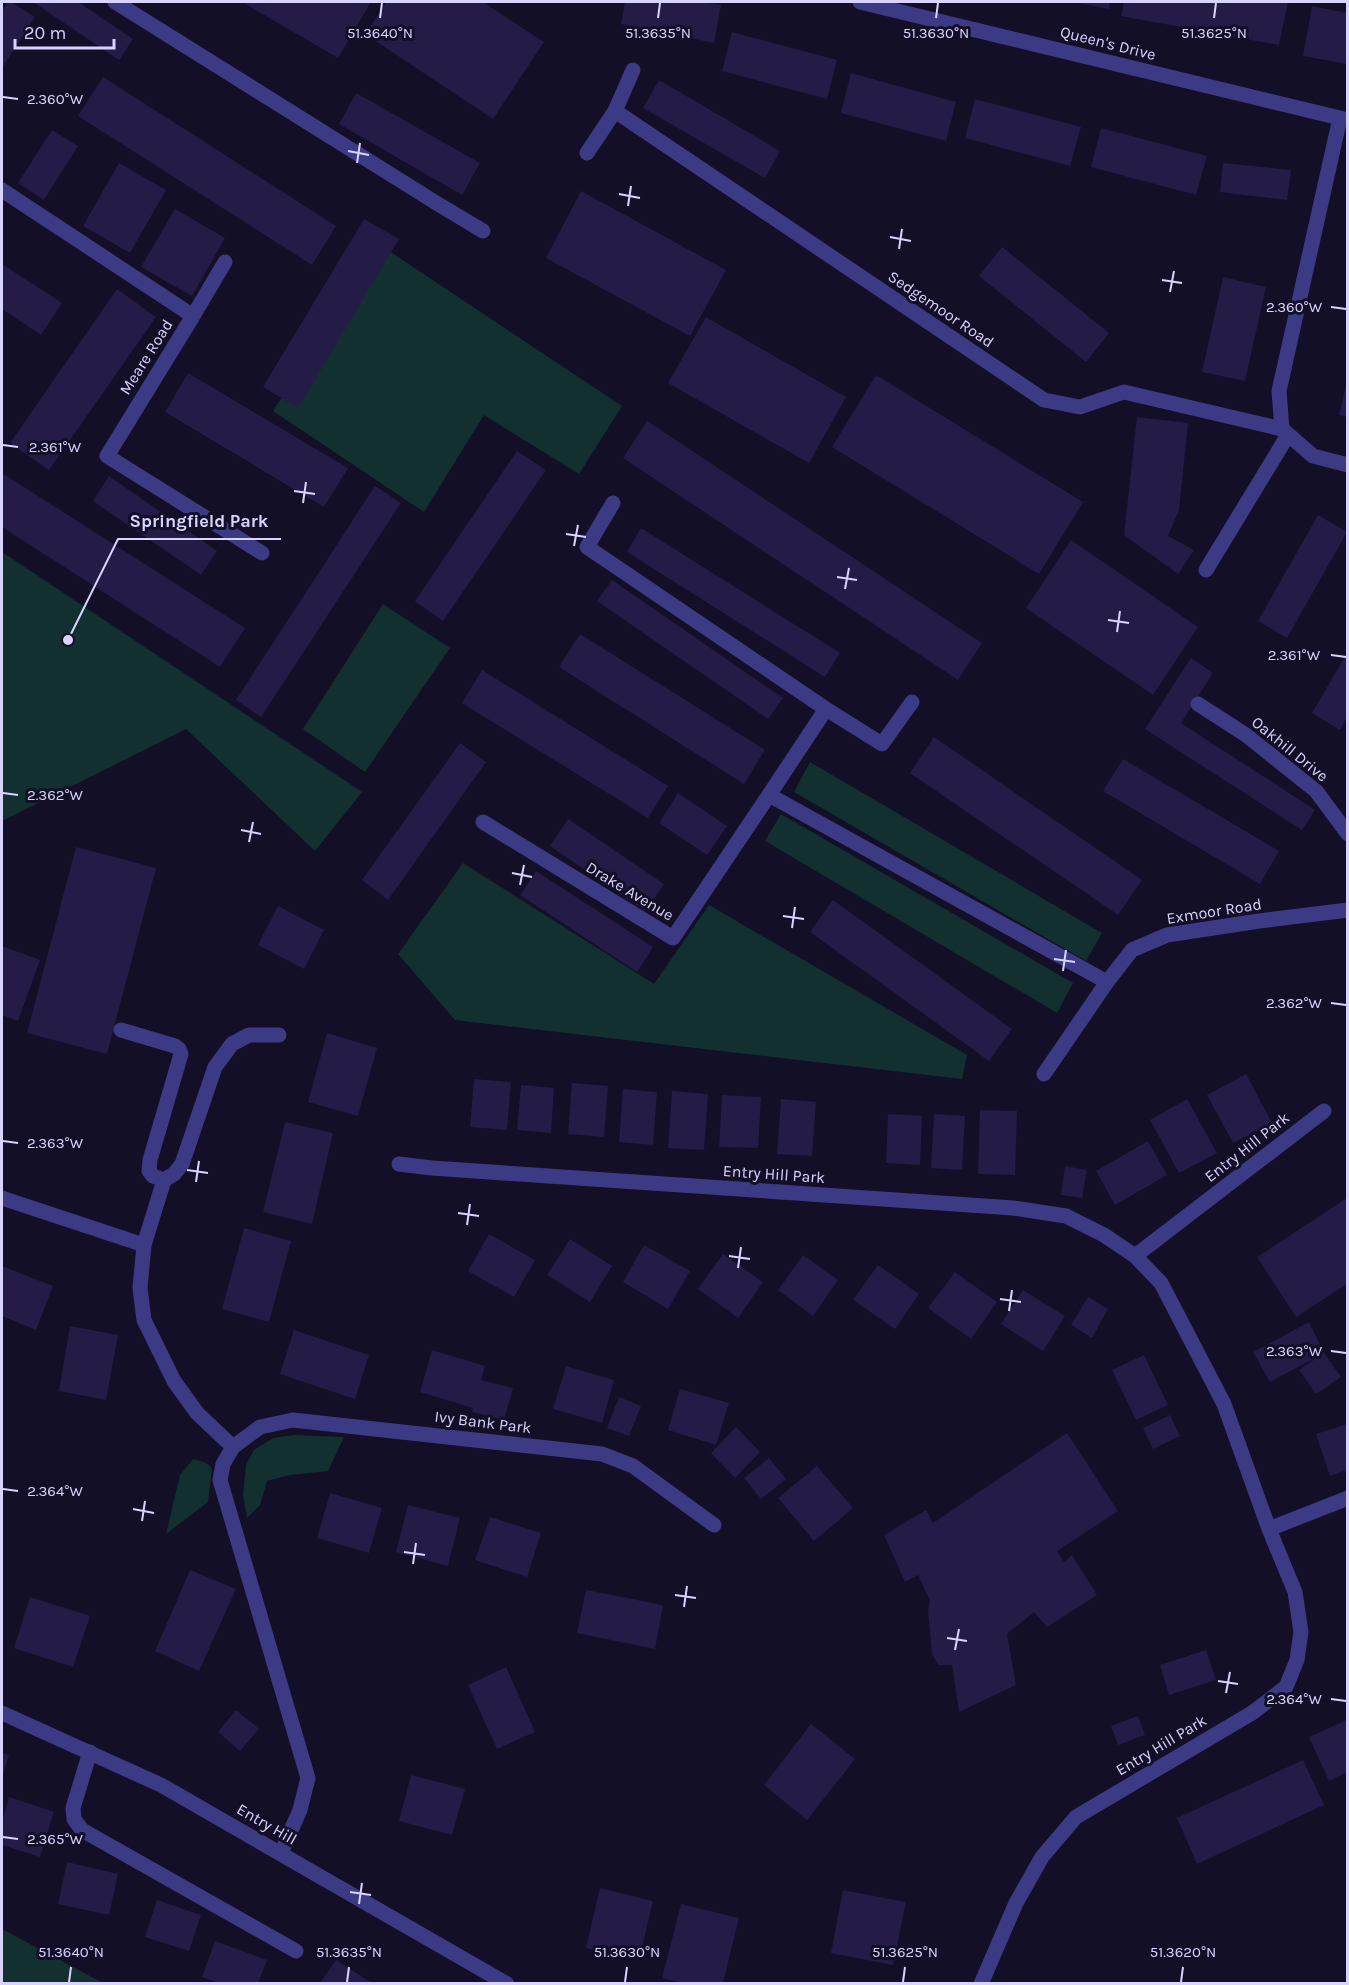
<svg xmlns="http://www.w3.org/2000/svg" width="1349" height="1985" font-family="Karla,sans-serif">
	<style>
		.green { fill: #12302f }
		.building { fill: #241b47 }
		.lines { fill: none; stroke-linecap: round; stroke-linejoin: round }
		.service { stroke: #3d3a85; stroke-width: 15 }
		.minor { stroke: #3d3a85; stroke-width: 15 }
		.tertiary { stroke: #3d3a85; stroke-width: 15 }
		.ticks { fill: none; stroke: #d9d4ff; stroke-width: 2 }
		.labels { text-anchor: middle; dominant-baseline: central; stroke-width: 6; stroke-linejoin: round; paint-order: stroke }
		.street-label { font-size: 16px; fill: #d9d4ff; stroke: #130f26 }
		.ticks-label { font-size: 15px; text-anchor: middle; fill: #d9d4ff; stroke: #130f26; stroke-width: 6; stroke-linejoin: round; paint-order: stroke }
		.leader { fill: none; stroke: #d9d4ff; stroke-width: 2 }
		.callout-dot { fill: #d9d4ff; stroke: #130f26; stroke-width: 2 }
		.callout-label { font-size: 18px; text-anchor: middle; font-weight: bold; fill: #d9d4ff; stroke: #130f26; stroke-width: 6; stroke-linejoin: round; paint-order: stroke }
	</style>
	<rect width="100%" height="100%" fill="#130f26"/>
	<path class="green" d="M380 245 622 406 579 474 484 415 424 512 273 411Z
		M2 552 362 792 315 851 186 729 2 821Z
		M383 604 450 648 365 772 303 729Z
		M810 762 1102 933 1086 961 794 792Z
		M781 814 1073 983 1057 1013 765 841Z
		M463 863 654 984 709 905 967 1055 962 1079 455 1020 398 954Z
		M294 1435 344 1437 328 1471 289 1475 267 1481 260 1505 247 1518 243 1495 246 1465 254 1450 273 1438Z
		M193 1459 206 1463 212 1468 208 1502 166 1534 180 1475Z
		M2 1929 103 1983H2Z"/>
	<path class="building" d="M8 2H11L35 17 2 68V11Z
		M33 2H78L133 39 119 60Z
		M242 2H371L338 58Z
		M387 2H483L544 42 493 119 365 34Z
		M625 2H701L721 5 714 43 621 24Z
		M1074 2H1110L1109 9Z
		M1124 2H1288L1279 45 1121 16Z
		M1312 6 1347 13V64L1303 56Z
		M732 32 837 60 827 99 722 71Z
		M851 73 956 102 946 141 841 113Z
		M103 77 336 226 312 265 78 116Z
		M659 80 780 151 765 178 643 108Z
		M356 93 480 163 462 195 339 124Z
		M975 99 1081 127 1070 166 965 138Z
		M1101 128 1207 156 1196 195 1091 167Z
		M52 130 78 146 44 200 18 183Z
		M119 163 166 190 130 253 83 226Z
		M1223 163 1291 170 1287 200 1220 192Z
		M581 191 726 270 690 336 546 258Z
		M175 209 225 238 192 296 141 267Z
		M364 219 399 239 298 408 263 387Z
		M1002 247 1109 333 1086 362 979 276Z
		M2 264 62 303 41 335 2 309Z
		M1223 277 1266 287 1245 381 1202 372Z
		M117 289 156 317 49 470 10 443Z
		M706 317 846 397 809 463 668 383Z
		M188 373 348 468 324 507 165 412Z
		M876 375 1083 502 1039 574 832 447Z
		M1347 381V417L1339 415Z
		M1137 417 1188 423 1179 510 1168 536 1194 550 1178 574 1124 535Z
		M647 421 982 643 958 680 623 458Z
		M517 451 546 470 443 621 415 601Z
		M2 473 245 628 220 667 2 527Z
		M109 476 217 551 201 575 93 501Z
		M375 486 401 503 261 717 236 700Z
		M1318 515 1347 532 1287 638 1258 621Z
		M641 528 840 653 825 677 627 552Z
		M1071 540 1198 627 1153 695 1026 608Z
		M612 580 783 698 768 719 597 601Z
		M580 634 765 750 744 784 559 667Z
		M1347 653V717L1340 730 1312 713Z
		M1191 658 1213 673 1181 723 1315 810 1302 830 1145 729Z
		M482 670 668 786 648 818 462 703Z
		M934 737 1142 880 1118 915 910 773Z
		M460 743 486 762 388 900 362 880Z
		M1123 759 1279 851 1260 884 1103 791Z
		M678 793 727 826 707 855 659 823Z
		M568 819 664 884 645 911 550 846Z
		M76 847 156 868 107 1054 27 1033Z
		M536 871 653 947 637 972 520 895Z
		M833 900 1012 1029 989 1061 810 932Z
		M278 906 324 930 304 969 258 945Z
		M2 946 40 960 18 1021 2 1015Z
		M327 1033 377 1048 358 1116 308 1102Z
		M1246 1074 1272 1123 1233 1143 1207 1095Z
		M474 1079 511 1082 507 1130 470 1127Z
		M572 1083 608 1086 604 1137 568 1134Z
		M521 1085 554 1088 551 1133 517 1130Z
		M623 1089 657 1092 653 1145 619 1142Z
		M672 1091 708 1094 704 1150 668 1148Z
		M722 1095 761 1097 758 1148 719 1147Z
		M781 1099 816 1102 812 1156 777 1154Z
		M1187 1099 1217 1153 1179 1173 1150 1120Z
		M980 1110 1017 1111 1015 1175 978 1174Z
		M888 1114 922 1116 920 1165 886 1163Z
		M934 1114 965 1116 962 1170 931 1168Z
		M285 1122 333 1133 312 1224 263 1212Z
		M1148 1141 1167 1175 1115 1205 1096 1171Z
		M1065 1166 1087 1170 1082 1198 1061 1195Z
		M1347 1198V1284L1296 1317 1257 1257Z
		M244 1228 291 1241 269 1322 222 1309Z
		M489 1234 535 1260 514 1297 468 1271Z
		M570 1239 612 1266 590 1302 547 1275Z
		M644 1245 690 1271 668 1309 623 1282Z
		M723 1254 763 1282 738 1318 698 1289Z
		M803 1255 838 1280 813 1316 778 1290Z
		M878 1265 919 1294 895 1329 853 1300Z
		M2 1266 53 1286 36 1330 2 1316Z
		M955 1272 997 1302 971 1339 928 1308Z
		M1023 1290 1065 1316 1043 1351 1001 1324Z
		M1088 1297 1108 1309 1092 1338 1071 1325Z
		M1309 1322 1324 1353 1341 1377 1316 1394 1299 1370 1322 1354 1270 1382 1253 1352Z
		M70 1326 118 1335 106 1400 59 1391Z
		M294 1330 369 1355 355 1399 280 1374Z
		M432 1350 485 1366 481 1380 513 1388 504 1420 472 1412 473 1408 420 1392Z
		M1144 1355 1168 1405 1136 1420 1112 1370Z
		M566 1366 614 1380 602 1423 553 1409Z
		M680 1389 729 1403 716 1445 668 1430Z
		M619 1397 641 1406 629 1436 607 1428Z
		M1170 1415 1180 1436 1153 1449 1143 1428Z
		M1347 1424V1470L1330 1476 1316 1434Z
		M736 1427 760 1452 735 1478 711 1453Z
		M1067 1433 1118 1511 1057 1551 1064 1562 1072 1555 1097 1595 1047 1627 1034 1612 1007 1634 1016 1685 959 1712 952 1665H938L932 1654 928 1610 930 1601 918 1575 905 1582 884 1535 926 1510 933 1523Z
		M769 1458 786 1479 761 1499 744 1478Z
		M817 1466 853 1508 814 1541 778 1498Z
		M330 1493 382 1508 369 1553 317 1538Z
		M408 1505 460 1518 448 1566 396 1552Z
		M490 1517 541 1533 527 1577 475 1560Z
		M190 1570 236 1589 199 1671 155 1651Z
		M586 1590 663 1605 655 1649 577 1633Z
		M30 1597 90 1616 73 1667 14 1648Z
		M1206 1650 1216 1680 1169 1695 1160 1665Z
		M506 1667 535 1732 497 1749 468 1685Z
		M236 1710 259 1729 240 1751 218 1732Z
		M1138 1716 1145 1735 1118 1745 1111 1726Z
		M1347 1720V1772L1329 1781 1309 1737Z
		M811 1724 855 1759 807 1820 764 1785Z
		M2 1753 9 1755 2 1777Z
		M1303 1760 1324 1805 1197 1864 1177 1818Z
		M411 1775 465 1789 452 1835 399 1821Z
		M9 1797 54 1812 40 1857 2 1845V1821Z
		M67 1862 118 1874 109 1915 58 1904Z
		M600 1888 653 1901 639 1960 586 1948Z
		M843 1890 906 1902 893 1965 831 1953Z
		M157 1900 201 1915 189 1951 145 1937Z
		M681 1904 739 1918 723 1983H683L662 1978Z
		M215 1941 267 1960 258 1983H219L202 1977Z
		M336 1960 372 1983H320Z"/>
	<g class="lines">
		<path class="service" d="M1206 570 1288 435
			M121 1030 175 1046 179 1049 181 1054 150 1160 149 1171 153 1176 164 1180 174 1174 182 1164 215 1067 232 1044 249 1035H279
			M90 1752 73 1808 74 1819 82 1830 296 1951"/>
		<path class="minor" d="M115 2 438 204 483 231
			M860 2 1348 120
			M615 111 1044 400 1080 407 1124 392 1282 429
			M1340 118 1279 391 1282 429 1313 456 1348 465
			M587 153 615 111 633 70
			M2 190 193 316 107 456 262 553
			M193 316 225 262
			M613 503 587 547 826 709 769 795
			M1198 704 1246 735 1316 791 1348 834
			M826 709 882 744 912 702
			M483 822 673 938 769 795 1107 982
			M1044 1074 1107 982 1132 950 1167 935 1259 921 1348 910
			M399 1164 432 1168 1013 1208 1066 1216 1104 1235 1135 1256 1161 1283 1224 1404 1269 1529 1295 1592 1301 1632 1297 1660 1286 1687 1252 1713 1076 1817 1042 1857 1016 1903 981 1984
			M164 1180 144 1245 140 1288 144 1320 174 1381 197 1413 233 1447
			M2 1198 144 1245
			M1135 1256 1324 1111
			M1269 1529 1348 1498
			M281 1853 300 1810 308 1778 220 1480 223 1464 233 1447 260 1427 293 1420 602 1454 633 1466 714 1525"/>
		<path class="tertiary" d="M2 1713 161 1785 507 1984"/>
	</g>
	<path class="ticks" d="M380 18 382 3M658 18 660 3M936 18 938 3M1214 18 1216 3M3 97 18 99M348 151 369 155M357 163 360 143M619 194 640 198M628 206 631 186M890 237 911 241M899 249 902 229M1162 280 1182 283M1170 292 1174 271M1331 307 1346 309M3 445 18 447M294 491 315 494M303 503 306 482M566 534 586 537M574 546 578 525M837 577 857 580M845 589 849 568M1108 620 1129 623M1117 632 1120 611M1331 655 1346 657M3 793 18 795M241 830 261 834M249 842 253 822M512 873 532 877M520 885 524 865M783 916 804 919M792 928 795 907M1054 959 1075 962M1063 971 1066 950M1331 1003 1346 1005M3 1141 18 1143M187 1170 208 1173M196 1182 199 1161M458 1213 479 1216M467 1225 470 1204M729 1256 750 1259M738 1268 741 1247M1000 1299 1021 1302M1009 1311 1012 1290M1331 1351 1346 1353M3 1489 18 1491M133 1509 154 1513M142 1521 145 1501M404 1552 425 1555M413 1564 416 1543M675 1595 696 1598M684 1607 687 1586M947 1638 967 1641M955 1650 959 1629M1218 1681 1238 1684M1226 1693 1230 1672M1331 1699 1346 1701M3 1837 18 1839M350 1892 371 1895M359 1904 362 1883M69 1982 71 1967M347 1982 349 1967M625 1982 627 1967M903 1982 905 1967M1181 1982 1183 1967"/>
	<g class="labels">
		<g class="street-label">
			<text transform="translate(1108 43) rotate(14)">Queen's Drive</text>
			<text transform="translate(941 309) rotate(34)">Sedgemoor Road</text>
			<text transform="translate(146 357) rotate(-58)">Meare Road</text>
			<text transform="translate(1290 749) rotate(39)">Oakhill Drive</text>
			<text transform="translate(630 891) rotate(31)">Drake Avenue</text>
			<text transform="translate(1214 911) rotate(-9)">Exmoor Road</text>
			<text transform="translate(1247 1147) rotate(-38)">Entry Hill Park</text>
			<text transform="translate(774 1174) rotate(4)">Entry Hill Park</text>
			<text transform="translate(483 1422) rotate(7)">Ivy Bank Park</text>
			<text transform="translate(1161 1745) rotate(-31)">Entry Hill Park</text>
			<text transform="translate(267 1824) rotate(30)">Entry Hill</text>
		</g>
	</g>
	<g class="ticks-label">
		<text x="380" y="38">51.3640°N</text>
		<text x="658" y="38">51.3635°N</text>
		<text x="936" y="38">51.3630°N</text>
		<text x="1214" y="38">51.3625°N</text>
		<text x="55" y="104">2.360°W</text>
		<text x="1294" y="312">2.360°W</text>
		<text x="55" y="452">2.361°W</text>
		<text x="1294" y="660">2.361°W</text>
		<text x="55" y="800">2.362°W</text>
		<text x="1294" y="1008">2.362°W</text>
		<text x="55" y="1148">2.363°W</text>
		<text x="1294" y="1356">2.363°W</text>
		<text x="55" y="1496">2.364°W</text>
		<text x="1294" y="1704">2.364°W</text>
		<text x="55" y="1844">2.365°W</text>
		<text x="71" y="1957">51.3640°N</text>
		<text x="349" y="1957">51.3635°N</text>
		<text x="627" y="1957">51.3630°N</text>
		<text x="905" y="1957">51.3625°N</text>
		<text x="1183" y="1957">51.3620°N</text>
	</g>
	<path class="leader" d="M68 640L118 539H281"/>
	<circle class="callout-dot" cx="68" cy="640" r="6"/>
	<g class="callout-label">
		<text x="199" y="527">Springfield Park</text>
	</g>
	<rect width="1349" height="1985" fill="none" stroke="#d9d4ff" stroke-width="6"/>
	<path d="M15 39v9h99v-9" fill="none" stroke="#d9d4ff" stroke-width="3"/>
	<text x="24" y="39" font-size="18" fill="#d9d4ff" stroke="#130f26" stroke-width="4.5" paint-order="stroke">20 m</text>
</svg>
